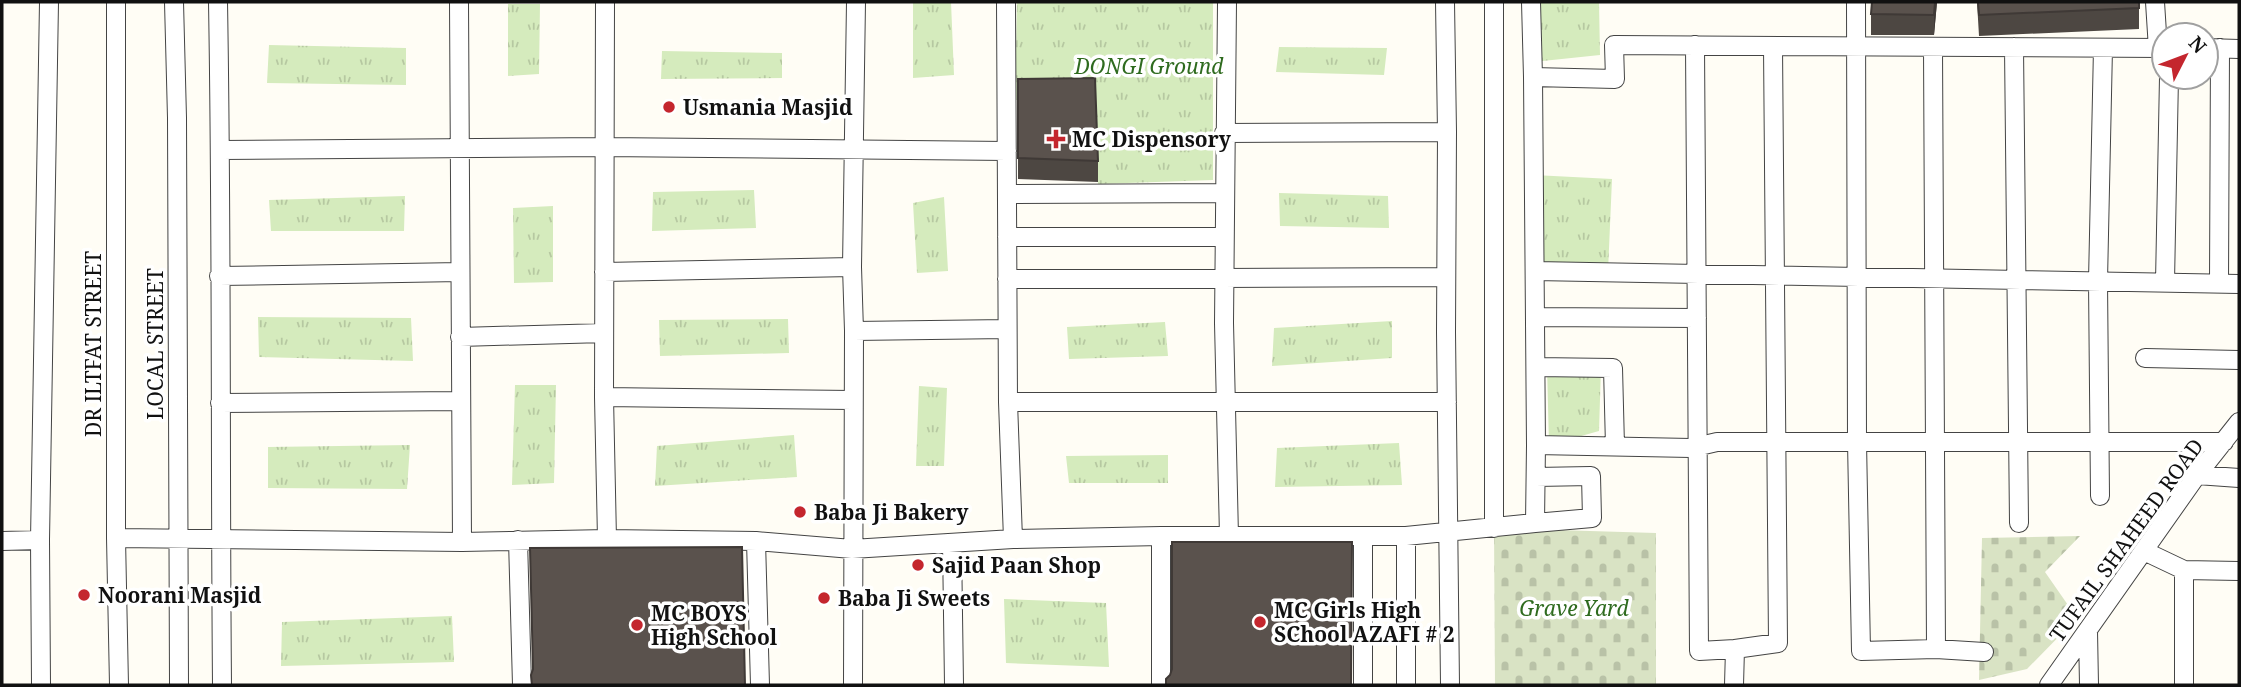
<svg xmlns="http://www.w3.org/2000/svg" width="2241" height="687" font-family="'Noto Serif',serif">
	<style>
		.grass { fill: url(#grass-tufts) }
		.cemetery { fill: url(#cemetery-stones) }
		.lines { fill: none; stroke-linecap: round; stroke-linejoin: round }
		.minor-casing { stroke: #444; stroke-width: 20 }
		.minor { stroke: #fff; stroke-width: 18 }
		.wall { fill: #4d4742 }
		.shaded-wall { fill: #3f3936 }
		.building { fill: #5a524d; stroke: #3f3936; stroke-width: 2 }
		.poi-dot { fill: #c4262e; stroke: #fff; stroke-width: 2.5 }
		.labels { text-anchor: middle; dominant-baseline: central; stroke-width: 7; stroke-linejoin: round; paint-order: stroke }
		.park-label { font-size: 21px; font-style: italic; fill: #2f6b1f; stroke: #fff }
		.poi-label { font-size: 21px; font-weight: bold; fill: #111; stroke: #fff; text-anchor: start }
		.street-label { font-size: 21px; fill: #111; stroke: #fff }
	</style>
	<defs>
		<pattern id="grass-tufts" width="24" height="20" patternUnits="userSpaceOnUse" patternTransform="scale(1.75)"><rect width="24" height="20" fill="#d5ebbd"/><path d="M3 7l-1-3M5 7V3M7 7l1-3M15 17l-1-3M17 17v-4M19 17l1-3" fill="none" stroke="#b6c8a1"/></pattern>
		<pattern id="cemetery-stones" width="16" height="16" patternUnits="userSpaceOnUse" patternTransform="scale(1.75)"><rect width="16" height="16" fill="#d9e3c4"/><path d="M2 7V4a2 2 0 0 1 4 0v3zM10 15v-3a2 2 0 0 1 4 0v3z" fill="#b9c2a7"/></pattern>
	</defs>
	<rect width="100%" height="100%" fill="#fffdf5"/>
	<path class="grass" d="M913 2H951L954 75 913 78Z
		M1017 2H1213V180L1098 184 1094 99 1015 100Z
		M1531 2H1599L1600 55 1533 62Z
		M508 4H540L539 74 508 76Z
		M269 45 406 48V85L267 83Z
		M1279 47 1387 48 1384 75 1276 72Z
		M662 51 782 53V78L661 79Z
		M1534 175 1612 179 1608 272 1535 271Z
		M754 190 756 228 652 231 653 192Z
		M1279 193 1388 196 1389 228 1280 226Z
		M405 196 404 231H271L269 200Z
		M944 197 948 271 917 273 913 203Z
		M553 206V282L514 283 513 208Z
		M258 317 411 318 413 361 259 357Z
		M788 319 789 353 660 356 659 320Z
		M1392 321V358L1272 366 1274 328Z
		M1165 322 1168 356 1069 359 1067 327Z
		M1547 367H1601L1599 431 1549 445Z
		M515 385H556L554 483 512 485Z
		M919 386 947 388 944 466H916Z
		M794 435 797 477 655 486 657 446Z
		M1399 443 1402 485 1275 487 1277 448Z
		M410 445 407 489 268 488V447Z
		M1168 455V483H1069L1066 456Z
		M1004 599 1106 603 1109 667 1006 663Z
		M452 616 454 662 281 666 282 622Z"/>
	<path class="cemetery" d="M1494 528 1656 533V685H1495Z
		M2080 536 2045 572 2077 618 2027 669 1979 680 1982 538Z"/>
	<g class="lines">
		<g class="minor-casing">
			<path id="minor" d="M116 2V538L119 685
				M174 2 177 118 179 685
				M218 2C222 230 220 457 222 685
				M459 2 462 542
				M605 2 604 397 607 539
				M1227 2 1224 323 1229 536
				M1445 2 1447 132 1446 332 1450 685
				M1494 2V528
				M1531 2 1533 77 1615 79 1614 45 2164 48
				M1856 2 1857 442 1861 651 1936 649 1984 652
				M2155 2 2158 49
				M1695 45 1699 651 1735 649
				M1933 47 1936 649
				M2014 47 2019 523
				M2206 48 2239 49
				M1533 77 1536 445
				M1224 133 1447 132
				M221 150 603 147 1007 151
				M1007 194 1224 193
				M1007 237H1224
				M1535 271 2239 284
				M604 272 852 267
				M219 276 460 272
				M1007 279 1445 277
				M2165 282 2169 77
				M2219 283 2220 48
				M1535 317 1697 318
				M854 331 1007 329
				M460 337 604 333
				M2145 358 2239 360
				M1536 367 1613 368 1615 446
				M604 397 852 400
				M1008 402H1447
				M220 403 460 401
				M2197 475 2239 478
				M2100 496 2098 281 2103 48
				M1535 523 1592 518 1591 476 1536 477
				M116 538 462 542 607 539 756 541 852 549 1013 539 1008 402 1006 2
				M1013 539 1161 536H1406L1535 523 1536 445 1691 448 1717 442H2224
				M40 540 49 2
				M518 540 522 685
				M2 541 40 540 41 685
				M756 541 760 685
				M952 543 954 685
				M2144 551 2184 570 2239 571
				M2088 631 2089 685
				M853 685 854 331 852 267 856 2
				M1161 685V536
				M1363 685V537
				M1406 685V536
				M1734 685 1735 649 1778 643 1773 46
				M2049 685 2197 475 2239 422
				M2184 685V570"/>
		</g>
		<use href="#minor" class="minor"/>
	</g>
	<path class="wall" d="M1937 2 1934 35H1871V14Z
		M1977 2H2139V29L1979 36Z
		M1018 79 1098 161V182L1018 179Z"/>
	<path class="shaded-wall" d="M1935 2H1937L1934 35V15Z"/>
	<path class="building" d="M1872 2H1935L1934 15 1871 14Z
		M1978 2H2139V8L1979 15Z
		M1095 78 1098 161 1018 158V79Z
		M1172 542H1352L1351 685H1166V679L1170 675 1172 669Z
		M742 547 745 685H532L531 675 533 669 530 548Z"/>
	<g class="poi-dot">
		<circle cx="669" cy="107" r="7"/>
		<path d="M1052.5 128.5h7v7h7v7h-7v7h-7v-7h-7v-7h7z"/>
		<circle cx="800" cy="512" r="7"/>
		<circle cx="918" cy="565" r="7"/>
		<circle cx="84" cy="595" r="7"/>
		<circle cx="824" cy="598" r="7"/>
		<circle cx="1260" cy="622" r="7"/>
		<circle cx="637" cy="625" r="7"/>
	</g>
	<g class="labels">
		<g class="park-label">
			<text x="1149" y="66">DONGI Ground</text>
			<text x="1574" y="608">Grave Yard</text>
		</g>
		<g class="poi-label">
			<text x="683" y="107">Usmania Masjid</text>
			<text x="1072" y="139">MC Dispensory</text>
			<text x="814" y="512">Baba Ji Bakery</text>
			<text x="932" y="565">Sajid Paan Shop</text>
			<text x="98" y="595">Noorani Masjid</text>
			<text x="838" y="598">Baba Ji Sweets</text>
			<text x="1274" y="610">MC Girls High<tspan x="1274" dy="24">SChool AZAFI # 2</tspan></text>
			<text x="651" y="613">MC BOYS<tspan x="651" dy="24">High School</tspan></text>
		</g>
		<g class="street-label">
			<text transform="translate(93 344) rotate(-90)">DR ILTFAT STREET</text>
			<text transform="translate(155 344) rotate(-90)">LOCAL STREET</text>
			<text transform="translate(2126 540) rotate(-54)">TUFAIL SHAHEED ROAD</text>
		</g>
	</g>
	<rect width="2241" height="687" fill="none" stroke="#111111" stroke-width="7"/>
	<g transform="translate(2185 56) rotate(48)"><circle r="33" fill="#ffffff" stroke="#a0a0a0" stroke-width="2"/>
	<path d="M0-5L12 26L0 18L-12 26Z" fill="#c4262e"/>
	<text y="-10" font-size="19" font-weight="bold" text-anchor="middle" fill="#111111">N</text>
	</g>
</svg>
